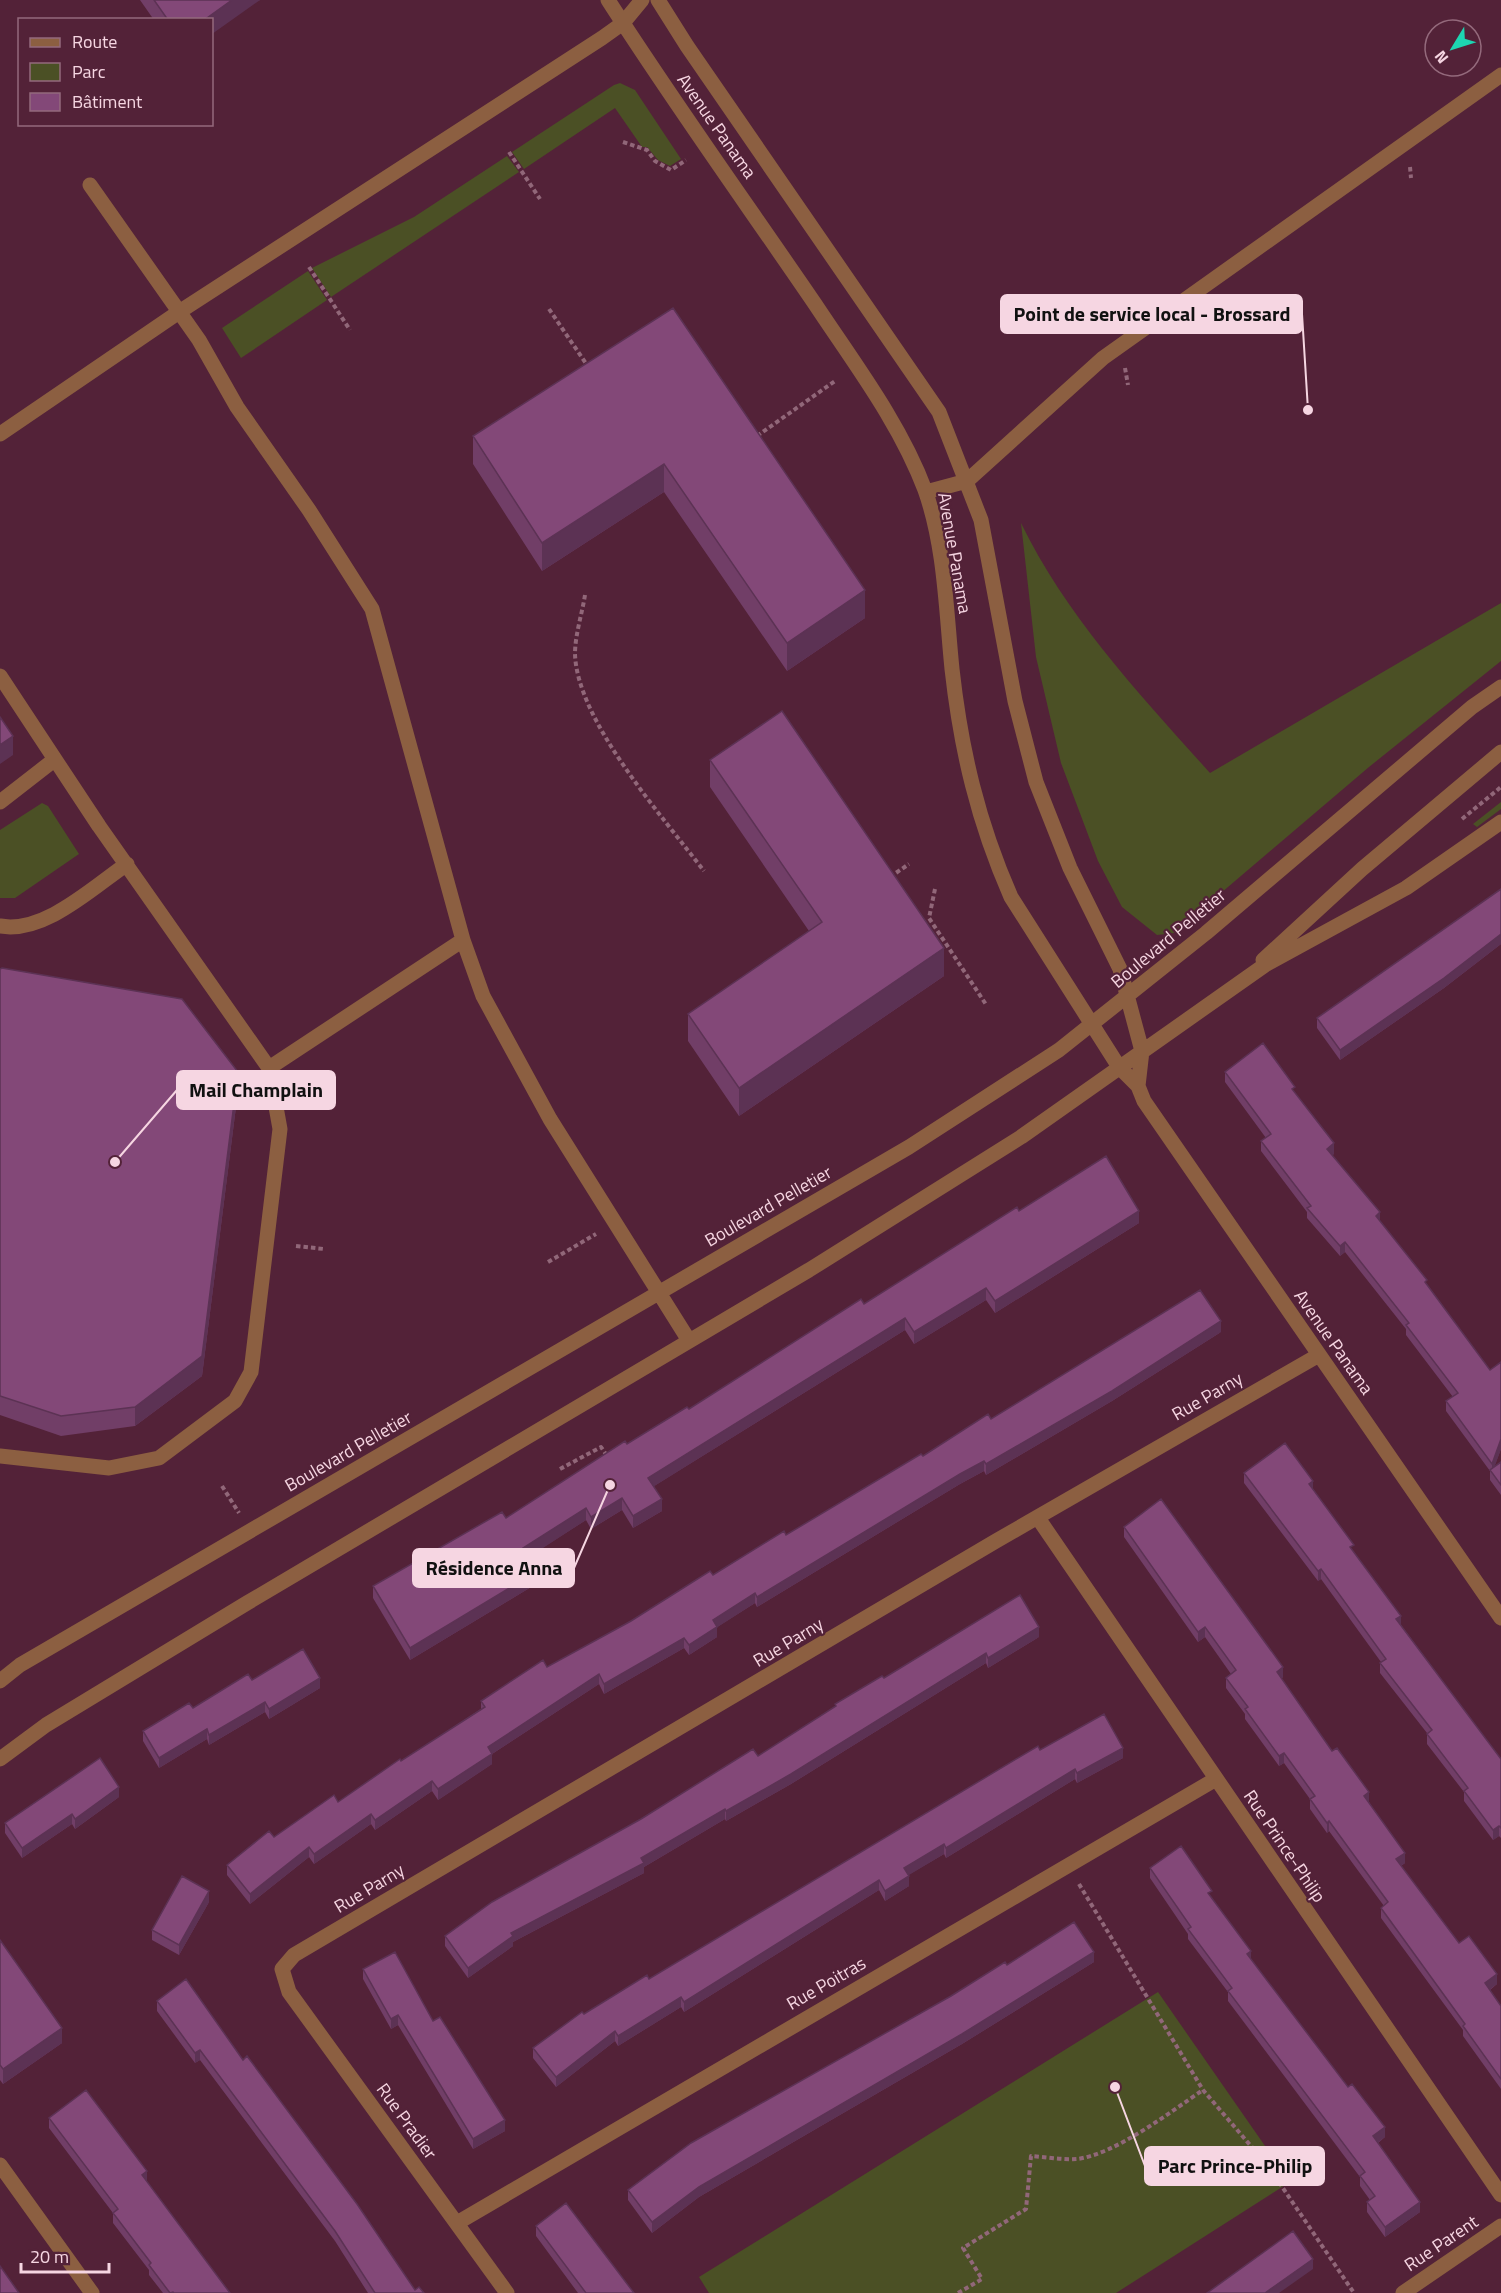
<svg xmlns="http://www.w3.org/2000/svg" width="1501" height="2293" font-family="'Titillium Web',sans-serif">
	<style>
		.green { fill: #4b5025 }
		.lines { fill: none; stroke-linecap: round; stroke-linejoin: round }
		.path { stroke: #916779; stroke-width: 4; stroke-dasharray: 4.5 3; stroke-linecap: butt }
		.minor { stroke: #8c5f41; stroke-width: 15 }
		.wall { fill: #713e67 }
		.shaded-wall { fill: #5c3254 }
		.building { fill: #834878; stroke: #5c3254; stroke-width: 1.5 }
		.labels { text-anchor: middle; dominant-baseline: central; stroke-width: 4.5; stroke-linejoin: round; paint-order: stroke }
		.street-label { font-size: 18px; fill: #f6d6e2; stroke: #532238 }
		.leader { fill: none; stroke: #f6d6e2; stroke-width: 2 }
		.callout-dot { fill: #f6d6e2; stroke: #532238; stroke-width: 2 }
		.callout { fill: #f6d6e2; stroke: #f6d6e2; stroke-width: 2 }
		.callout-label { font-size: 20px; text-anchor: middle; font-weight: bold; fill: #111 }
	</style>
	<rect width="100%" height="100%" fill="#532238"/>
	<path class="green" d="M620 83 635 90 681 159 670 166 658 160 647 147H642L615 108 524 169 512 152 614 85Z
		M507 156 519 172 331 297 312 268 414 217Z
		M308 271 327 300 241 358 222 328Z
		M1021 523C1066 616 1141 696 1210 773L1501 603V661L1369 767 1174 933 1157 935 1122 907 1098 861 1061 763 1036 657Z
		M1501 802V809L1477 827 1473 824Z
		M42 803 48 806 79 854 15 898H0V830Z
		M1158 1992 1290 2182 1116 2293H709L699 2277Z"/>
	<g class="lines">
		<path class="path" d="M623 142 647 150 655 161 671 170 686 160
			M509 152 540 199
			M1410 167 1411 178
			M309 267 350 330
			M549 309 587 365
			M1125 368 1128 385
			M757 436 835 381
			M585 595C582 614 575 635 575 654 577 721 663 817 704 871
			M1462 819 1501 787
			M890 877 909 864
			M935 889 929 918 987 1006
			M296 1246 324 1249
			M548 1262 596 1234
			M560 1469 601 1447 607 1456
			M222 1486 239 1513
			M1079 1884 1203 2090 1268 2166 1354 2293
			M958 2293 982 2279 963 2248 1026 2209 1031 2156C1045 2157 1063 2160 1077 2159 1116 2154 1170 2112 1203 2090"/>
		<path class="minor" d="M608 0C674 103 746 203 815 304 854 363 900 423 925 490 945 546 946 610 952 669 961 750 978 822 1011 897L1119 1067 1138 1086 1144 1101 1501 1618
			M658 0 687 46 939 412 981 520 1015 701 1036 782 1070 868 1120 969 1142 1051 1138 1086
			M90 185 199 340 237 407 309 510 372 609 463 940 483 996 550 1119 688 1339
			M0 434 179 312 602 38 623 23 642 0
			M926 492 967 481 1103 358 1501 75
			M0 676 99 826 269 1068 280 1129 251 1372 235 1401 159 1458 109 1468 0 1456
			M0 802 54 760
			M0 926C44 934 92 888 127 864
			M1263 960 1362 869 1501 752
			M269 1068 463 940
			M1038 1518 1501 2195
			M0 1681 20 1665 909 1147 1059 1050 1206 933 1472 707 1501 687
			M0 1759 46 1725 247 1603 809 1270 1021 1137 1265 965 1406 888 1501 822
			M0 2165 92 2293
			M457 2223 1216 1779
			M507 2293 289 1992 282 1969 294 1955 996 1541 1319 1355
			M1403 2293 1501 2226"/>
	</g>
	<path class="wall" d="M140 0H260L212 20H154Z
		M673 308 865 618 787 671 664 492 542 571 473 464V436Z
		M710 760 944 976 739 1116 688 1041V1014L809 931 710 787Z
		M1501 889V944L1444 988 1340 1060 1317 1028V1018Z
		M0 969 238 1091 202 1376 135 1426 61 1436 0 1415Z
		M1225 1072 1295 1093 1334 1154 1332 1155 1380 1221 1490 1370 1501 1362V1449L1494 1467 1501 1462V1495L1490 1480V1471L1446 1411V1401L1453 1397 1406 1335V1329L1345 1252 1340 1256 1307 1218V1212L1261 1151V1141L1266 1138 1225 1082Z
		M1019 1211 1139 1223 995 1313 986 1300 914 1344 905 1330 654 1486 662 1511 633 1528 622 1510 591 1529 586 1520 528 1557 536 1584 410 1660 373 1598V1586L506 1518 627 1444 689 1409Z
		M1221 1332 1112 1401 986 1475 984 1471 960 1484 757 1607 755 1603 717 1627V1637L689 1655 684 1648 604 1694 599 1684 492 1754V1764L438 1800 432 1791 375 1830 371 1824 314 1864 309 1857 250 1904 227 1875V1865L338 1802 401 1761 481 1709V1701L547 1667 786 1535 923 1456 991 1419Z
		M1244 1473 1313 1490 1401 1625 1501 1759V1838L1499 1836 1493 1840 1464 1801V1792L1427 1744V1733L1380 1673V1663L1381 1662 1321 1579 1318 1581 1244 1483Z
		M1124 1527 1283 1677 1281 1679 1369 1802 1405 1863 1401 1866 1459 1943 1497 1984 1490 1990 1501 2006V2089L1463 2036V2030L1381 1918V1908L1384 1906 1329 1831 1327 1833 1310 1809V1799L1284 1763 1279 1766 1245 1719V1714L1226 1688V1678L1231 1674 1205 1637 1198 1642 1124 1537Z
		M1039 1637 988 1668 986 1663 791 1784 726 1821 725 1819 644 1867V1873L513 1942V1946L468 1978 445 1946V1936L758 1756 835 1707V1704L884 1678Z
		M252 1680 320 1688 269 1719 265 1712 209 1745 207 1739 159 1768 143 1741V1731Z
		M1040 1750 1123 1758 1077 1783 1075 1779 946 1858 944 1854 908 1875 909 1886 885 1901 879 1890 684 2012 681 2007 618 2046 615 2041 556 2087 533 2058V2048L584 2014 649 1979Z
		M119 1797 75 1829 72 1824 22 1858 5 1833V1823Z
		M1150 1868 1212 1898 1251 1959 1385 2137 1378 2143 1420 2212 1385 2237 1367 2212V2202L1370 2200 1360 2186V2177L1228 2001V1992L1188 1939V1934L1150 1878Z
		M209 1902 179 1955 152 1940V1930Z
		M0 1940 62 2043 3 2084 0 2080Z
		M1094 1962 962 2044 699 2197 652 2233 628 2200V2190L1007 1965Z
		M363 1969 433 2021 505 2131 473 2149 398 2025 391 2029 363 1979Z
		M157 2001 243 2060 415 2290 424 2293H368L335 2241 200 2060 195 2063 157 2011Z
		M49 2118 147 2182 230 2293H163L149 2275V2270L113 2223V2213L49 2128Z
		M536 2226 634 2293H578L536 2236Z"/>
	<path class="shaded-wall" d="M232 0H260L212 34V20H204Z
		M664 464V492L542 571V543Z
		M865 590V618L787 671V643Z
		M13 736V755L0 764V745Z
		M1501 934V944L1444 988 1340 1060V1050Z
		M944 948V976L739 1116V1088Z
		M238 1072V1091L202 1376 135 1426V1407Z
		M1334 1143V1154L1327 1159V1149Z
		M1139 1211V1223L995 1313V1301Z
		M1380 1212V1222L1376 1216Z
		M1345 1242V1252L1340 1256V1246Z
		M986 1288V1300L914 1344V1332Z
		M905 1318V1330L648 1490V1478Z
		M1221 1321V1332L1112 1401 986 1475V1464Z
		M1501 1439V1449L1492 1474V1464Z
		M984 1461V1471L960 1484 757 1607V1597L960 1474Z
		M1313 1481V1491L1309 1484Z
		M622 1498V1510L591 1529V1517Z
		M662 1499V1511L633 1528V1516Z
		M586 1508V1520L523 1561V1548Z
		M1321 1569V1579L1318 1581V1571Z
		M536 1572V1584L410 1660V1648Z
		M755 1593V1603L713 1630V1620Z
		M1401 1616V1626L1396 1619Z
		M717 1627V1637L689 1655V1645Z
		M1039 1627V1637L988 1668V1658Z
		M1205 1627V1637L1198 1642V1632Z
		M684 1638V1648L604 1694V1684Z
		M986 1653V1663L791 1784 726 1821V1811Z
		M1283 1667V1677L1277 1682V1672Z
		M599 1674V1684L492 1754V1764L438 1800V1789L488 1747Z
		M320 1678V1688L269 1719V1709Z
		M265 1702V1712L209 1745V1735Z
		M207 1729V1739L159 1768V1758Z
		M1123 1748V1758L1077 1783V1773Z
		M1284 1753V1763L1279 1766V1756Z
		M1075 1769V1779L946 1858V1848Z
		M432 1781V1791L375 1830V1820Z
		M119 1787V1797L75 1829V1819Z
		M1369 1792V1802L1364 1806V1796Z
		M725 1809V1819L644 1867V1873L513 1942V1946L468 1978V1968L511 1933Z
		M72 1814V1824L22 1858V1848Z
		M371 1814V1824L314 1864V1854Z
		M1329 1821V1831L1327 1833V1823Z
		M1499 1826V1836L1493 1840V1830Z
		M944 1844V1854L904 1878V1868Z
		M309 1847V1857L250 1904V1894Z
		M1405 1853V1863L1396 1869V1859Z
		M909 1876V1886L885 1901V1891Z
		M879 1880V1890L684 2012V2002Z
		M209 1891V1902L179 1955V1945Z
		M1251 1951V1961L1247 1954Z
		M1094 1952V1962L962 2044 699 2197 652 2233V2222L699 2187Z
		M1497 1974V1984L1485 1993V1983Z
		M681 1997V2007L618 2046V2036Z
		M398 2015V2025L391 2029V2019Z
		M62 2028V2043L3 2084V2069Z
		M615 2031V2041L556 2087V2077Z
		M200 2050V2060L195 2063V2053Z
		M505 2120V2131L473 2149V2139Z
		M1385 2127V2137L1373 2146V2136Z
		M147 2171V2182L142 2175Z
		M1420 2202V2212L1385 2237V2227Z
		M1313 2259V2269L1279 2293H1265Z"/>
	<path class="building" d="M154 0H232L204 20H168Z
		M673 308 865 590 787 643 664 464 542 543 473 436Z
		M782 711 944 948 739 1088 688 1014 822 922 710 760Z
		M0 717 13 736 0 745Z
		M1501 889V934L1444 978 1340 1050 1317 1018Z
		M2 968 182 999 238 1072 202 1356 135 1407 61 1416 0 1396V969Z
		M1263 1043 1295 1087 1292 1089 1334 1143 1327 1149 1380 1212 1376 1216 1427 1280 1425 1282 1490 1370 1501 1362V1439L1492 1464 1446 1401 1458 1393 1406 1325 1409 1323 1345 1242 1340 1246 1307 1208 1311 1206 1261 1141 1271 1134 1225 1072Z
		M1106 1156 1139 1211 995 1301 986 1288 914 1332 905 1318 648 1478 662 1499 633 1516 622 1498 591 1517 586 1508 523 1548 536 1572 410 1648 373 1586 502 1512 506 1518 625 1441 627 1444 687 1407 689 1409 861 1299 864 1304 1017 1207 1019 1211Z
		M1200 1290 1221 1321 1112 1391 986 1464 984 1461 960 1474 757 1597 755 1593 713 1620 717 1627 689 1645 684 1638 604 1684 599 1674 488 1747 492 1754 438 1789 432 1781 375 1820 371 1814 314 1854 309 1847 250 1894 227 1865 269 1831 274 1837 334 1795 338 1802 400 1759 401 1761 485 1707 481 1701 543 1660 547 1667 631 1621 710 1571 713 1575 784 1531 786 1535 921 1454 923 1456 988 1414 991 1419Z
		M1285 1443 1313 1481 1309 1484 1354 1545 1350 1547 1401 1616 1396 1619 1501 1759V1828L1499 1826 1493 1830 1464 1791 1468 1788 1427 1734 1432 1730 1380 1663 1386 1659 1321 1569 1318 1571 1244 1473Z
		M1501 1462V1485L1490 1470Z
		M1161 1499 1283 1667 1277 1672 1332 1751 1337 1748 1369 1792 1364 1796 1405 1853 1396 1859 1459 1943 1469 1936 1497 1974 1485 1983 1501 2006V2079L1463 2026 1465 2024 1381 1908 1388 1902 1329 1821 1327 1823 1310 1799 1315 1796 1284 1753 1279 1756 1245 1709 1248 1707 1226 1678 1236 1670 1205 1627 1198 1632 1124 1527Z
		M1020 1595 1039 1627 988 1658 986 1653 791 1774 726 1811 725 1809 641 1858 644 1863 511 1933 513 1936 468 1968 445 1936 492 1902 641 1819 753 1749 758 1756 836 1706 835 1704 882 1676 884 1678Z
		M303 1649 320 1678 269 1709 265 1702 209 1735 207 1729 159 1758 143 1731 189 1703 193 1708 248 1674 252 1680Z
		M1104 1714 1123 1748 1077 1773 1075 1769 946 1848 944 1844 904 1868 909 1876 885 1891 879 1880 684 2002 681 1997 618 2036 615 2031 556 2077 533 2048 582 2012 584 2014 647 1975 649 1979 1038 1746 1040 1750Z
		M100 1758 119 1787 75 1819 72 1814 22 1848 5 1823Z
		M1181 1846 1212 1891 1208 1893 1251 1951 1247 1954 1348 2087 1352 2084 1385 2127 1373 2136 1420 2202 1385 2227 1367 2202 1375 2196 1360 2176 1365 2172 1228 1991 1232 1988 1188 1929 1191 1927 1150 1868Z
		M182 1876 209 1891 179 1945 152 1930Z
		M1074 1922 1094 1952 962 2034 699 2187 652 2222 628 2190 691 2143 951 1996 1005 1962 1007 1965Z
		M0 1940 62 2028 3 2069 0 2065Z
		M395 1952 433 2021 440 2017 505 2120 473 2139 398 2015 391 2019 363 1969Z
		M186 1979 243 2060 247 2056 357 2204 415 2290 419 2287 424 2293H375L335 2231 200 2050 195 2053 157 2001Z
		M86 2090 147 2171 142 2175 230 2293H174L173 2292 170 2293 149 2265 151 2263 113 2213 118 2209 49 2118Z
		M566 2203 634 2293H586L536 2226Z
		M1293 2231 1313 2259 1265 2293H1207Z
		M0 2266 19 2293H0Z"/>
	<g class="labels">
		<g class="street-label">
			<text transform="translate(717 126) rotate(55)">Avenue Panama</text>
			<text transform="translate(955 553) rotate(80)">Avenue Panama</text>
			<text transform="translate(1168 938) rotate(-40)">Boulevard Pelletier</text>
			<text transform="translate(768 1206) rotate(-30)">Boulevard Pelletier</text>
			<text transform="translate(1334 1342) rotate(55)">Avenue Panama</text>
			<text transform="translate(1207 1396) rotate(-30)">Rue Parny</text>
			<text transform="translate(348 1451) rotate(-30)">Boulevard Pelletier</text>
			<text transform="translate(788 1642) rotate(-31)">Rue Parny</text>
			<text transform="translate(1285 1846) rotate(56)">Rue Prince-Philip</text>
			<text transform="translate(369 1888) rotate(-31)">Rue Parny</text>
			<text transform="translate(826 1983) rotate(-30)">Rue Poitras</text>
			<text transform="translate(407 2121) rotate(54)">Rue Pradier</text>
			<text transform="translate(1441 2243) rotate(-34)">Rue Parent</text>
		</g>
	</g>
	<path class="leader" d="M1308 410L1302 314M115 1162L177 1090M610 1485L574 1568M1115 2087L1145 2166"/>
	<g class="callout-dot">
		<circle cx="1308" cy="410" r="6"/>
		<circle cx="115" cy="1162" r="6"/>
		<circle cx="610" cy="1485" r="6"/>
		<circle cx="1115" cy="2087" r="6"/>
	</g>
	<g class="callout">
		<rect x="1001" y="295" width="301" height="38" rx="6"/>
		<rect x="177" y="1071" width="158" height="38" rx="6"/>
		<rect x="413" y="1549" width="161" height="38" rx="6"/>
		<rect x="1145" y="2147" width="179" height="38" rx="6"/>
	</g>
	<g class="callout-label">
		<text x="1152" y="321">Point de service local - Brossard</text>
		<text x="256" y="1097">Mail Champlain</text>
		<text x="494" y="1575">Résidence Anna</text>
		<text x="1235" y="2173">Parc Prince-Philip</text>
	</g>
	<rect x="18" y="18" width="195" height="108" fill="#532238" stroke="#946a7c" stroke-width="1.5"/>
	<rect x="30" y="38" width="30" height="9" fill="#8c5f41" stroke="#946a7c" stroke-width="1.5"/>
	<text x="72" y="48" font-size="18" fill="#f6d6e2">Route</text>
	<rect x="30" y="63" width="30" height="18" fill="#4b5025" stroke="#946a7c" stroke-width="1.5"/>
	<text x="72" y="78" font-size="18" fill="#f6d6e2">Parc</text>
	<rect x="30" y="93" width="30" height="18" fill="#834878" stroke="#946a7c" stroke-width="1.5"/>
	<text x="72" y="108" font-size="18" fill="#f6d6e2">Bâtiment</text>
	<g transform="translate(1453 48) rotate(232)"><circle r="28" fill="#532238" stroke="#946a7c" stroke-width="1.5"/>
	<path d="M0-4.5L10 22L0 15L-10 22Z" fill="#1dd5b1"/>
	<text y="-9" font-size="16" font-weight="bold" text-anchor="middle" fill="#f6d6e2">N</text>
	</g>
	<path d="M21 2263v9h88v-9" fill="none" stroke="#f6d6e2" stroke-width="3"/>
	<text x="30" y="2263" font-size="18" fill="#f6d6e2" stroke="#532238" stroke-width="4.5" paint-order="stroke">20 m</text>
</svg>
